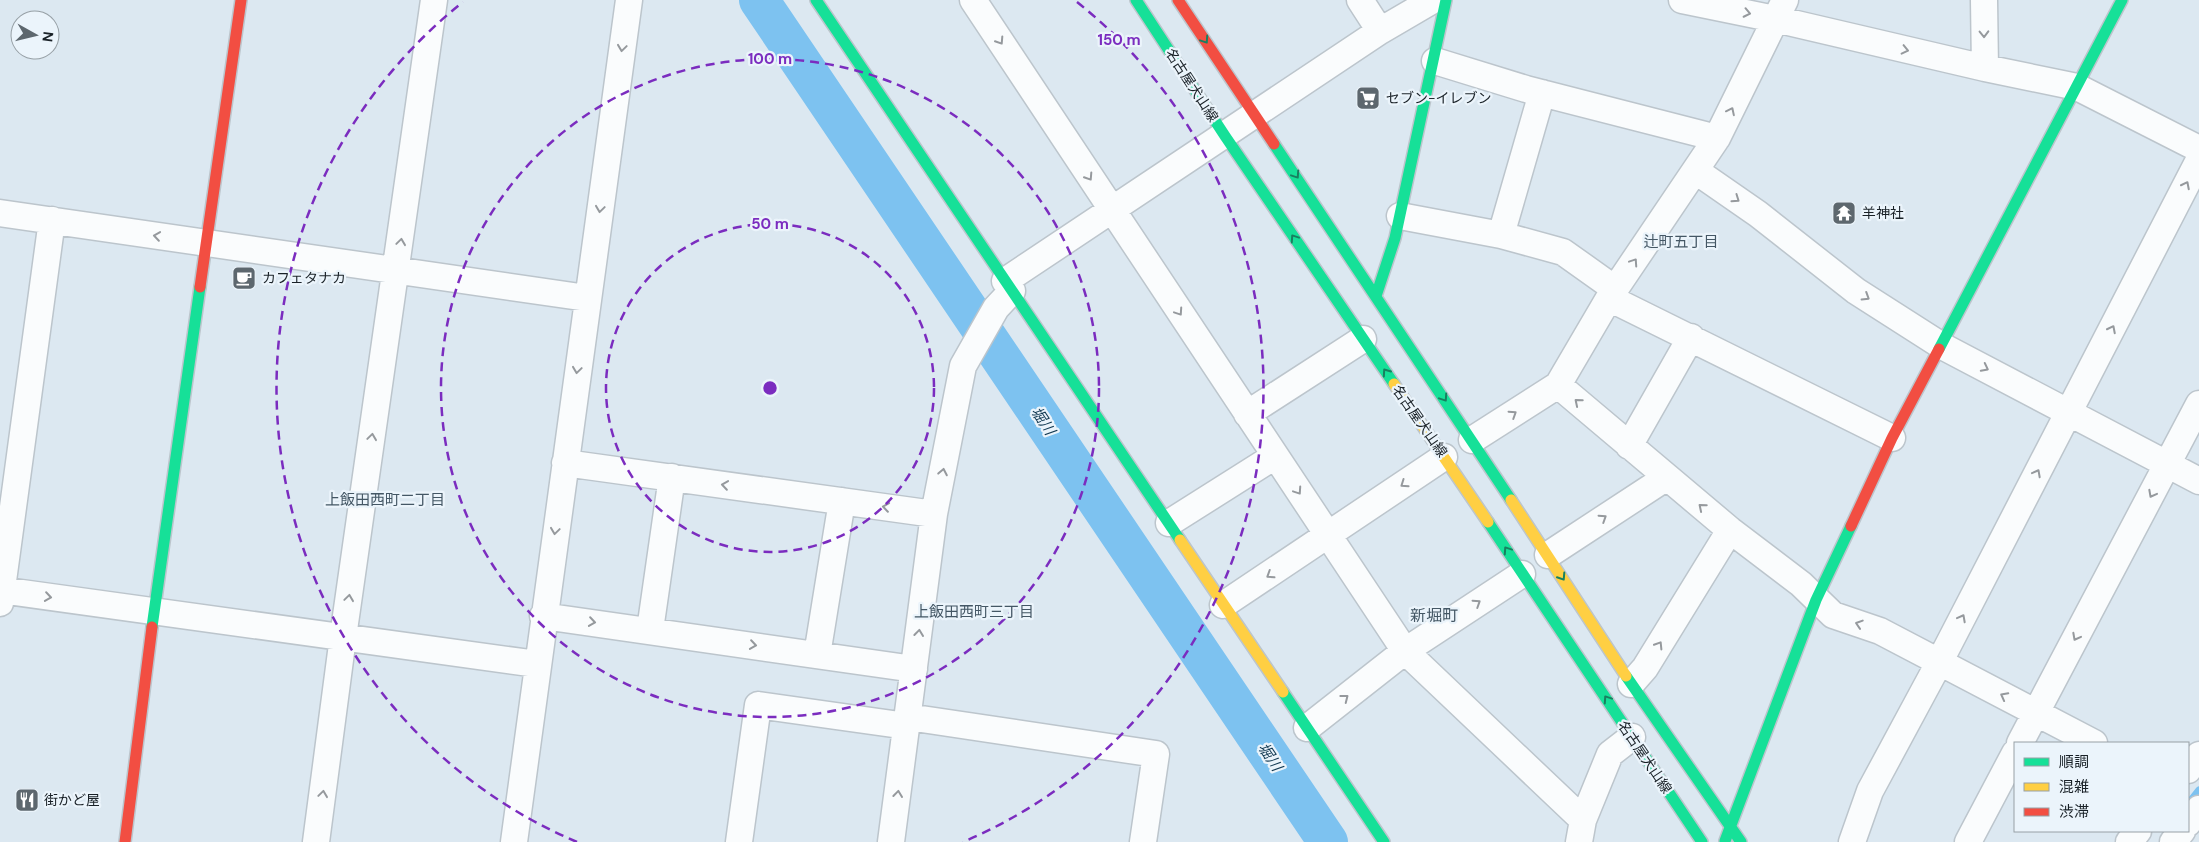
<svg xmlns="http://www.w3.org/2000/svg" width="2199" height="842" font-family="'DM Sans','Noto Sans JP',sans-serif">
	<style>
		.lines { fill: none; stroke-linecap: round; stroke-linejoin: round }
		.stream { stroke: #7dc2f0; stroke-width: 7 }
		.river { stroke: #7dc2f0; stroke-width: 40 }
		.street-casing { stroke: #bcc5cc; stroke-width: 29 }
		.fast-casing { stroke: #bcc5cc; stroke-width: 14 }
		.slow-casing { stroke: #bcc5cc; stroke-width: 14 }
		.jam-casing { stroke: #bcc5cc; stroke-width: 14 }
		.street { stroke: #fafcfd; stroke-width: 26 }
		.fast { stroke: #16e098; stroke-width: 11 }
		.slow { stroke: #ffcf43; stroke-width: 11 }
		.jam { stroke: #f24e42; stroke-width: 11 }
		.oneway { stroke: #95999d }
		.oneway2 { stroke: #188060 }
		.ring { fill: none; stroke: #7b2cbf; stroke-width: 2.5; stroke-dasharray: 9 6 }
		.labels { text-anchor: middle; dominant-baseline: central; stroke-width: 4.5; stroke-linejoin: round; paint-order: stroke }
		.street-label { font-size: 14px; fill: #192127; stroke: #ebf4fb }
		.poi-label { font-size: 14px; fill: #192127; stroke: #ebf4fb; text-anchor: start }
		.neighbourhood-label { font-size: 15px; fill: #445765; stroke: #ebf4fb }
		.water-label { font-size: 15px; font-style: italic; fill: #0f3750; stroke: #ebf4fb }
		.quarter-label { font-size: 16px; fill: #445765; stroke: #ebf4fb }
		.centre { fill: #7b2cbf; stroke: #ebf4fb; stroke-width: 2.5 }
		.ring-label { font-size: 15px; text-anchor: middle; font-weight: bold; fill: #7b2cbf; stroke: #ebf4fb; stroke-width: 4.5; stroke-linejoin: round; paint-order: stroke }
	</style>
	<rect width="100%" height="100%" fill="#dce8f1"/>
	<g class="lines">
		<path class="stream" d="M2188 804 2199 790"/>
		<path class="river" d="M759 0 1328 842"/>
		<g class="street-casing">
			<path id="street" d="M973 0 1405 651 1583 820
				M1360 0 1380 31
				M1682 0 1775 19 1985 68 2077 87 2199 149
				M1984 0 1985 68
				M1435 61 1526 89 1717 138
				M1696 171 1758 214 1856 291 1942 346 2199 481
				M0 213 587 298
				M1400 216 1501 235 1563 252 1615 289
				M1501 235 1542 93
				M1005 281 1380 31 1433 0
				M1609 298 1892 438
				M1558 385 1730 530 1801 584 1833 615 1880 631 2094 743
				M1247 414 1363 339
				M1472 440 1558 385 1609 298 1717 138 1785 0
				M1629 446 1691 337
				M565 463 934 514
				M1169 523 1275 456
				M1548 555 1667 477
				M0 590 537 664
				M0 603 52 220
				M1223 605 1444 457
				M543 616 914 669
				M650 630 672 477
				M817 655 842 501
				M1631 684 1645 668 1730 530
				M908 717 1156 754 1143 842
				M1307 728 1405 651 1522 574
				M2020 743 2199 404
				M2188 770 2199 755
				M2188 823 2199 809
				M316 842 343 637 434 0
				M514 842 629 0
				M739 842 758 705 907 726
				M891 842 934 514 963 366 996 308 1012 291
				M1579 842 1583 820 1610 754 1632 737
				M1852 842 1870 791 1940 661 2199 160
				M1968 842 2015 753
				M2129 842 2138 831
				M2173 842 2182 831"/>
		</g>
		<g class="fast-casing">
			<path id="fast" d="M816 0 1180 540
				M1136 0 1225 136 1394 384
				M1274 144 1511 500
				M1376 296 1395 238 1446 0
				M1939 349 2122 0
				M1488 522 1702 842
				M152 627 200 287
				M1626 676 1741 842
				M1283 692 1384 842
				M1725 841 1816 600 1851 526"/>
		</g>
		<g class="slow-casing">
			<path id="slow" d="M1394 384 1488 522
				M1511 500 1626 676
				M1180 540 1283 692"/>
		</g>
		<g class="jam-casing">
			<path id="jam" d="M1178 0 1274 144
				M200 287 241 0
				M1851 526 1892 438 1939 349
				M125 842 152 627"/>
		</g>
		<use href="#street" class="street"/>
		<use href="#fast" class="fast"/>
		<use href="#slow" class="slow"/>
		<use href="#jam" class="jam"/>
	</g>
	<defs><path id="oneway-chevron" d="M-2-3.5L2.5 0L-2 3.5" fill="none" stroke-width="1.6" stroke-linecap="round" stroke-linejoin="round" transform="scale(1.25)"/></defs>
	<g class="oneway">
		<use href="#oneway-chevron" transform="translate(1747 13) rotate(12)"/>
		<use href="#oneway-chevron" transform="translate(1984 34) rotate(89)"/>
		<use href="#oneway-chevron" transform="translate(1000 41) rotate(57)"/>
		<use href="#oneway-chevron" transform="translate(622 48) rotate(98)"/>
		<use href="#oneway-chevron" transform="translate(1905 50) rotate(13)"/>
		<use href="#oneway-chevron" transform="translate(1731 111) rotate(-64)"/>
		<use href="#oneway-chevron" transform="translate(1089 177) rotate(57)"/>
		<use href="#oneway-chevron" transform="translate(2186 185) rotate(-63)"/>
		<use href="#oneway-chevron" transform="translate(1736 199) rotate(35)"/>
		<use href="#oneway-chevron" transform="translate(600 209) rotate(98)"/>
		<use href="#oneway-chevron" transform="translate(157 236) rotate(-172)"/>
		<use href="#oneway-chevron" transform="translate(401 242) rotate(-82)"/>
		<use href="#oneway-chevron" transform="translate(1634 262) rotate(-56)"/>
		<use href="#oneway-chevron" transform="translate(1866 297) rotate(32)"/>
		<use href="#oneway-chevron" transform="translate(1179 312) rotate(56)"/>
		<use href="#oneway-chevron" transform="translate(2112 329) rotate(-63)"/>
		<use href="#oneway-chevron" transform="translate(1985 368) rotate(27)"/>
		<use href="#oneway-chevron" transform="translate(577 370) rotate(98)"/>
		<use href="#oneway-chevron" transform="translate(1578 402) rotate(-140)"/>
		<use href="#oneway-chevron" transform="translate(1513 414) rotate(-33)"/>
		<use href="#oneway-chevron" transform="translate(372 437) rotate(-82)"/>
		<use href="#oneway-chevron" transform="translate(943 472) rotate(-79)"/>
		<use href="#oneway-chevron" transform="translate(2037 473) rotate(-62)"/>
		<use href="#oneway-chevron" transform="translate(1404 484) rotate(145)"/>
		<use href="#oneway-chevron" transform="translate(725 485) rotate(-172)"/>
		<use href="#oneway-chevron" transform="translate(1298 491) rotate(56)"/>
		<use href="#oneway-chevron" transform="translate(2152 494) rotate(118)"/>
		<use href="#oneway-chevron" transform="translate(886 507) rotate(-172)"/>
		<use href="#oneway-chevron" transform="translate(1702 507) rotate(-140)"/>
		<use href="#oneway-chevron" transform="translate(1603 518) rotate(-33)"/>
		<use href="#oneway-chevron" transform="translate(555 531) rotate(98)"/>
		<use href="#oneway-chevron" transform="translate(1270 575) rotate(147)"/>
		<use href="#oneway-chevron" transform="translate(48 597) rotate(8)"/>
		<use href="#oneway-chevron" transform="translate(349 598) rotate(-82)"/>
		<use href="#oneway-chevron" transform="translate(1477 603) rotate(-33)"/>
		<use href="#oneway-chevron" transform="translate(1962 618) rotate(-62)"/>
		<use href="#oneway-chevron" transform="translate(592 622) rotate(8)"/>
		<use href="#oneway-chevron" transform="translate(1859 624) rotate(-162)"/>
		<use href="#oneway-chevron" transform="translate(919 633) rotate(-83)"/>
		<use href="#oneway-chevron" transform="translate(2076 637) rotate(118)"/>
		<use href="#oneway-chevron" transform="translate(753 645) rotate(8)"/>
		<use href="#oneway-chevron" transform="translate(1659 645) rotate(-58)"/>
		<use href="#oneway-chevron" transform="translate(2004 696) rotate(-152)"/>
		<use href="#oneway-chevron" transform="translate(1345 698) rotate(-38)"/>
		<use href="#oneway-chevron" transform="translate(323 794) rotate(-82)"/>
		<use href="#oneway-chevron" transform="translate(898 794) rotate(-83)"/>
	</g>
	<g class="oneway2">
		<use href="#oneway-chevron" transform="translate(1205 40) rotate(56)"/>
		<use href="#oneway-chevron" transform="translate(1296 175) rotate(56)"/>
		<use href="#oneway-chevron" transform="translate(1294 238) rotate(-124)"/>
		<use href="#oneway-chevron" transform="translate(1386 372) rotate(-125)"/>
		<use href="#oneway-chevron" transform="translate(1444 398) rotate(56)"/>
		<use href="#oneway-chevron" transform="translate(1507 550) rotate(-124)"/>
		<use href="#oneway-chevron" transform="translate(1562 577) rotate(57)"/>
		<use href="#oneway-chevron" transform="translate(1607 699) rotate(-124)"/>
	</g>
	<g class="ring">
		<circle cx="770" cy="388" r="164"/>
		<circle cx="770" cy="388" r="329"/>
		<path d="M577 842A493 493 0 0 1 463 2M1077 2A493 493 0 0 1 963 842"/>
	</g>
	<defs>
		<g id="supermarket-square" transform="scale(1.25)"><rect x="-9" y="-9" width="18" height="18" rx="4" fill="#5d676e" stroke="#ebf4fb"/><path d="M-6-5.5h2.5l.6 2H6L4.5 2H-2.5L-4.4-4H-6ZM-1.5 3.2a1.3 1.3 0 1 0 .1 0ZM3 3.2a1.3 1.3 0 1 0 .1 0Z" fill="#fff"/></g>
		<g id="temple-square" transform="scale(1.25)"><rect x="-9" y="-9" width="18" height="18" rx="4" fill="#5d676e" stroke="#ebf4fb"/><path d="M0-6L5-2H3V0L6.5 2.5H4V6H1.5V3h-3V6H-4V2.5H-6.5L-3 0V-2H-5Z" fill="#fff"/></g>
		<g id="cafe-square" transform="scale(1.25)"><rect x="-9" y="-9" width="18" height="18" rx="4" fill="#5d676e" stroke="#ebf4fb"/><path d="M-5.5-4.5H6V0H3Q3 3.5 0 3.5H-2.5Q-5.5 3.5-5.5 0ZM3-3.2v2h1.7v-2ZM-6 4.5H4V6H-6Z" fill="#fff"/></g>
		<g id="restaurant-square" transform="scale(1.25)"><rect x="-9" y="-9" width="18" height="18" rx="4" fill="#5d676e" stroke="#ebf4fb"/><path d="M-5-6h1v4h1v-4h1v4h1v-4h1v5L-1.5 .5V6h-2V.5L-5-1ZM5-6V6H3V1.5H1.5Q1.5-4 5-6Z" fill="#fff"/></g>
	</defs>
	<g fill-rule="evenodd">
		<use href="#supermarket-square" x="1368" y="98"/>
		<use href="#temple-square" x="1844" y="213"/>
		<use href="#cafe-square" x="244" y="278"/>
		<use href="#restaurant-square" x="27" y="800"/>
	</g>
	<g class="labels">
		<g class="street-label">
			<text transform="translate(1192 85) rotate(57)">名古屋犬山線</text>
			<text transform="translate(1420 421) rotate(55)">名古屋犬山線</text>
			<text transform="translate(1645 757) rotate(56)">名古屋犬山線</text>
		</g>
		<g class="poi-label">
			<text x="1386" y="98">セブン-イレブン</text>
			<text x="1862" y="213">羊神社</text>
			<text x="262" y="278">カフェタナカ</text>
			<text x="44" y="800">街かど屋</text>
		</g>
		<g class="neighbourhood-label">
			<text x="1681" y="242">辻町五丁目</text>
			<text x="385" y="500">上飯田西町二丁目</text>
			<text x="974" y="612">上飯田西町三丁目</text>
		</g>
		<g class="water-label">
			<text transform="translate(1043 421) rotate(56)">堀川</text>
			<text transform="translate(1270 757) rotate(56)">堀川</text>
		</g>
		<g class="quarter-label">
			<text x="1434" y="615">新堀町</text>
		</g>
	</g>
	<circle cx="770" cy="388" r="8" class="centre"/>
	<g class="ring-label">
		<text x="1119" y="45">150 m</text>
		<text x="770" y="64">100 m</text>
		<text x="770" y="229">50 m</text>
	</g>
	<rect x="2014" y="742" width="175" height="90" fill="#ebf4fb" stroke="#97a0a6"/>
	<rect x="2024" y="758" width="25" height="8" fill="#16e098" stroke="#97a0a6"/>
	<text x="2059" y="767" font-size="15" fill="#192127">順調</text>
	<rect x="2024" y="783" width="25" height="8" fill="#ffcf43" stroke="#97a0a6"/>
	<text x="2059" y="792" font-size="15" fill="#192127">混雑</text>
	<rect x="2024" y="808" width="25" height="8" fill="#f24e42" stroke="#97a0a6"/>
	<text x="2059" y="817" font-size="15" fill="#192127">渋滞</text>
	<g transform="translate(35 35) rotate(98)"><circle r="24" fill="#ebf4fb" stroke="#97a0a6"/>
	<path d="M0-4L9 19L0 12L-9 19Z" fill="#5d676e"/>
	<text y="-8" font-size="14" font-weight="bold" text-anchor="middle" fill="#192127">N</text>
	</g>
</svg>
